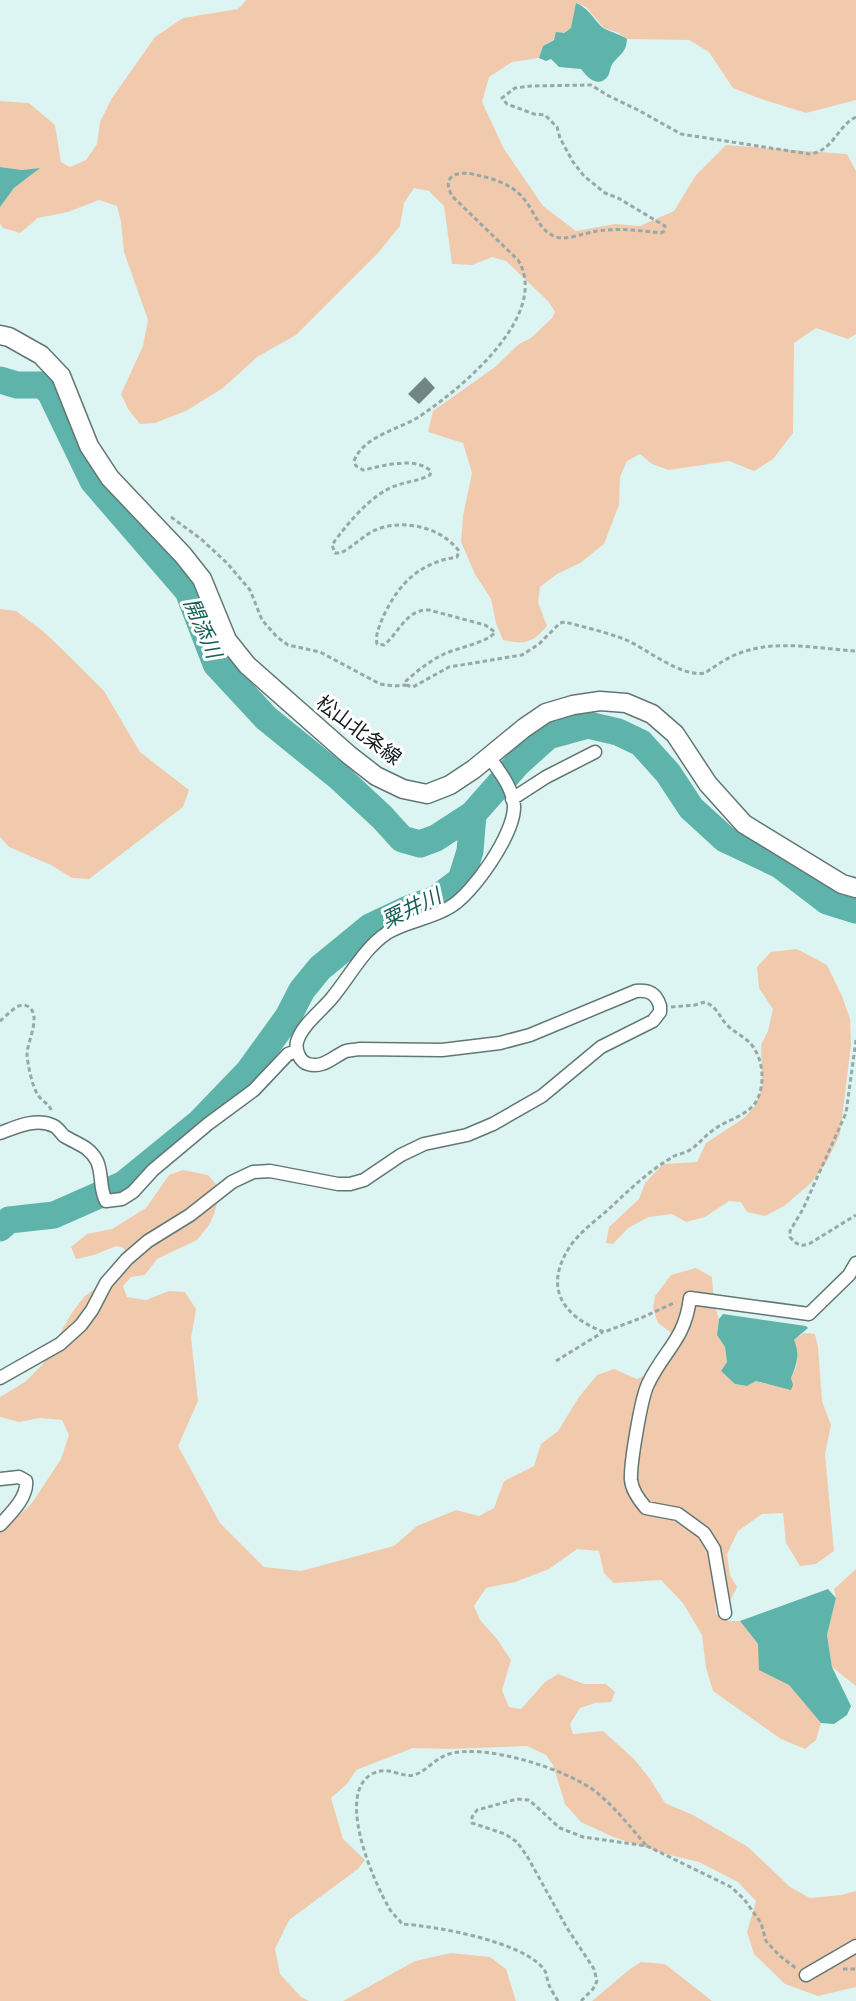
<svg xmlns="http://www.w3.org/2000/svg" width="856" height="2001" font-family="Rubik,'Noto Sans JP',sans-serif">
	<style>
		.green { fill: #f1caad }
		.water { fill: #5eb4aa }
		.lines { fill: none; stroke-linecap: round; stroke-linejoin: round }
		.river { stroke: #5eb4aa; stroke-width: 27 }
		.building { fill: #708683 }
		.minor-casing { stroke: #617774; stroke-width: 15 }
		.primary-casing { stroke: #617774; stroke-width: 21 }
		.path { stroke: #96a9a6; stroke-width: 3; stroke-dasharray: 4.5 3; stroke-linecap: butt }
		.minor { stroke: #fff; stroke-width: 12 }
		.primary { stroke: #fff; stroke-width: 18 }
		.labels { text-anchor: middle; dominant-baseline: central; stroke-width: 6; stroke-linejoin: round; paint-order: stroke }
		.street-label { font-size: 20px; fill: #131c1b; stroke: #fff }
		.water-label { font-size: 21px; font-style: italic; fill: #19605a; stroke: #fff }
	</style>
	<rect width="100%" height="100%" fill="#ddf5f2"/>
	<path class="green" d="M246 0H856V100L806 113 761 99 733 88 709 52 689 40 627 39 619 33 604 28 586 7 577 3 571 28 543 46 539 58 512 62 489 77 482 102 504 149 543 206 576 231 615 224 640 226 674 211 696 175 726 145 847 154 856 171V334L848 339 816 328 794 343 793 433 773 459 754 471 729 461 669 470 652 464 640 454 627 461 620 477 619 505 604 544 580 563 557 574 540 587 538 602 547 626C533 643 524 645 503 640L496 623 491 599 475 574 461 542 463 516 472 473 463 443 428 432 433 411 495 367 519 344 531 338 552 318 555 312 548 301 506 261 492 257 472 265 452 264 444 206 429 191 414 188 404 203 400 226 377 254 296 335 257 357 223 388 186 411 155 423 140 424 128 409 121 394 143 346 148 320 124 252 121 222 117 206 99 200 68 212 38 218 20 233 3 228 0 224V207L14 188 39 168 22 170 0 167V101L29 103 55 125 61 162 70 167 86 160 97 144 100 122 112 98 155 37 183 18 238 9Z
		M0 609 16 611 43 631 70 657 104 691 140 752 189 790 183 807 89 879 72 878 51 865 9 847 0 837Z
		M797 949 827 965 842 996 850 1019 851 1045 840 1134 826 1163 811 1183 784 1206 765 1216 747 1212 741 1202 729 1201 705 1217 686 1222 672 1214 649 1217 628 1228 613 1244 606 1243 609 1227 639 1199 645 1183 663 1164 697 1162 706 1143 744 1118 755 1106 762 1087 761 1045 768 1031 773 1009 759 988 757 967 771 952Z
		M183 1170 208 1175 221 1190 214 1214 209 1225 197 1240 157 1259 145 1275 131 1277 123 1286 127 1297 146 1300 169 1291 185 1292 196 1309 191 1338 198 1401 178 1446 220 1523 264 1567 301 1571 394 1546 417 1526 456 1510 479 1516 494 1508 504 1481 534 1466 541 1444 558 1431 579 1397 597 1375 614 1369 637 1379 661 1368 676 1351 673 1334 658 1323 653 1309 655 1296 671 1275 696 1268 712 1277 714 1303 719 1319 717 1335 725 1347 727 1362 721 1371 735 1384 747 1386 756 1381 767 1384 791 1378 797 1365 794 1340 804 1333 815 1334 818 1347 822 1401 831 1425 825 1454 834 1551 816 1564 800 1566 786 1543 783 1513 762 1514 738 1531 727 1554 730 1575 737 1587 731 1599 715 1603 716 1614 729 1621H740L758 1644 776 1678 789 1685 821 1723 816 1740 805 1749 781 1739 713 1691 706 1668 702 1635 683 1603 661 1580 614 1583 604 1573 599 1551 577 1549 549 1569 515 1582 486 1588 474 1606 480 1620 497 1639 511 1660 502 1690 509 1707 521 1709 545 1682 558 1674 584 1684H606L615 1692 611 1702 595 1703 580 1708 570 1724 573 1734 603 1731 634 1759 650 1779 665 1803 693 1815 748 1847 790 1887 810 1898 841 1895 856 1891V1987L818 1996 785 1984 754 1954 747 1932 756 1901 738 1882 699 1862 666 1854 613 1837 581 1822 565 1804 553 1765 546 1755 527 1746 449 1749 413 1748 356 1770 347 1784 331 1798 343 1839 365 1860 358 1869 289 1920 275 1949 280 1974 301 1997 309 2001H0V1533L32 1503 61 1459 69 1435 62 1420 40 1418 19 1422 0 1417V1397L25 1382 42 1365 71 1314 84 1297 98 1286 127 1253 123 1248 116 1246 94 1255 76 1259 71 1247 87 1234 112 1229 146 1208 169 1175Z
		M856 1569V1686L832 1667 827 1635 836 1598 834 1589Z
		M451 1953 490 1957 506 1969 516 2001H343L415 1961Z
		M641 1962 665 1964 712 2001H592L630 1969Z"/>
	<path class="water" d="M576 3C592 10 594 22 605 29 613 33 620 34 627 39 626 53 621 53 613 63 610 67 610 73 608 76 598 89 587 77 581 69L559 67 551 59 546 61 539 58 543 46 554 40 556 32 564 33 571 28Z
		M0 167 22 170 40 168 14 188 0 207Z
		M723 1314 806 1326 808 1328 794 1340C800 1354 797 1364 791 1378L793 1385 791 1390 756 1381 747 1386 735 1384 721 1371 727 1362 725 1347 717 1335 719 1319Z
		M828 1589 836 1598 827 1635 832 1667 851 1706 847 1715 834 1724 821 1723 789 1685 759 1670 758 1644 740 1621Z"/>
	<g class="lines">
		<path class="river" d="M0 380 17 385H42L50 392 93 481 188 591 216 664 266 718 340 778 382 817 402 839 420 844 436 838 473 814
			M0 1228 9 1220 54 1215 124 1184 199 1123 249 1071 288 1017 302 990 320 968 370 927 408 909 436 899 461 880 470 851 473 814 517 764 548 736 588 725 618 732 641 743 668 773 691 808 725 839 780 865 827 901 856 910"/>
	</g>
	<path class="building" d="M425 377 435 388 419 404 408 394Z"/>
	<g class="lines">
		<g class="minor-casing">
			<path id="minor" d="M512 799 546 777 595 752
				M0 1133C16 1127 37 1117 54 1126 58 1128 61 1133 64 1136 77 1144 89 1146 97 1161 103 1175 99 1188 106 1201L122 1199 133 1192 153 1170 208 1124 254 1090 288 1054 297 1051
				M0 1378 60 1344 81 1325 92 1310 106 1283 127 1259 148 1241 190 1215 232 1182 253 1172 270 1171 338 1184H350L364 1180 401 1155 424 1144 467 1135 493 1124 542 1096 601 1047 653 1021 660 1012V1006C656 993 649 990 636 991L530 1035 500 1043 442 1050 359 1049C355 1050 350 1050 346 1051 334 1056 323 1069 308 1064 300 1062 295 1050 297 1042 301 1026 321 1011 331 999 349 978 363 949 387 933 406 921 431 919 450 907 473 894 515 833 514 806 513 788 499 771 490 758
				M0 1479 19 1477 26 1481C28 1497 11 1513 0 1525
				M725 1613 714 1549 704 1533 678 1514 646 1508C639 1500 632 1491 631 1480 630 1465 641 1398 648 1384 664 1350 685 1340 690 1298L809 1314 849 1275 856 1263
				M806 1975 856 1946"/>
		</g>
		<g class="primary-casing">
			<path id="primary" d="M0 335 9 337 41 355 61 376 89 446 110 478 183 555 202 579 227 640 247 665 349 755 376 776 403 789 427 794 450 785 474 769 524 728 546 713 573 705 600 701 626 703 652 714 675 734 708 784 744 824 842 884 856 888"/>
		</g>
		<path class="path" d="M856 117C837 126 833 152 809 154L681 134 638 110 607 95 591 85 531 86 515 88 502 98 507 104 534 114 545 115 557 127 560 138 573 162 584 176 605 193 618 198 665 226 664 231 661 233C636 230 612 227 588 233 578 235 567 240 556 237 539 231 535 212 524 199 513 185 493 178 476 175 469 173 460 172 453 176 445 181 449 190 452 196L518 260C552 316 457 392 417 418 396 430 363 437 354 461L356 466 363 470C383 466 414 456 431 471L430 475C419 481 409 481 398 485 373 492 346 525 332 545L335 553H341C352 547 362 537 373 531 401 518 440 526 459 551L457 557C419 563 399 583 383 617 380 625 375 634 377 644L384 645C399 633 406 609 429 610L485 625 495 632C489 642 457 648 444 654 430 661 418 670 406 681V685L413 687 449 667 522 655 539 644 560 623 565 622C584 627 605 632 624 639 646 648 681 678 705 673 718 664 731 655 746 651 781 640 820 649 856 651
			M171 517 201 539 227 563 250 590 262 620 277 637 288 645 320 652 380 684 394 686 406 685
			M671 1007 695 1005 705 1002C719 1008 719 1018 729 1027 735 1032 742 1036 748 1041 763 1055 766 1082 757 1100 749 1116 725 1120 712 1131 703 1137 698 1146 688 1151 683 1154 676 1154 671 1158 649 1171 630 1189 611 1207 597 1220 579 1232 569 1248 543 1289 564 1317 604 1332L641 1318 676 1302
			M0 1021C7 1016 18 1001 27 1006 43 1014 27 1041 27 1055 28 1066 32 1086 38 1095 43 1103 50 1103 52 1113
			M856 1040 846 1113 803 1209 790 1231V1237C796 1244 800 1247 809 1244L856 1215
			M556 1361 603 1332
			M843 1969H856
			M558 2001C555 1996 551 1990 549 1985 547 1980 547 1975 545 1971 527 1942 435 1926 402 1924 398 1918 391 1913 388 1906 373 1880 334 1791 374 1773 389 1766 402 1778 414 1775 427 1771 435 1758 449 1754 484 1743 567 1769 596 1792 615 1807 630 1827 646 1845
			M581 2001 593 1989 597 1981 594 1969 567 1928 527 1856 517 1842 505 1834 472 1823V1817L477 1810 517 1799 529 1800 560 1828 583 1837 647 1846 731 1887 744 1899 761 1923 766 1941 780 1956 797 1969"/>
		<use href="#minor" class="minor"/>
		<use href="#primary" class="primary"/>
	</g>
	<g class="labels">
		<g class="street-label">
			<text transform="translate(359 730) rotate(37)">松山北条線</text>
		</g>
		<g class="water-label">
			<text transform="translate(203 628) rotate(67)">開添川</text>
			<text transform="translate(411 908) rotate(-26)">粟井川</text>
		</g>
	</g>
</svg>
